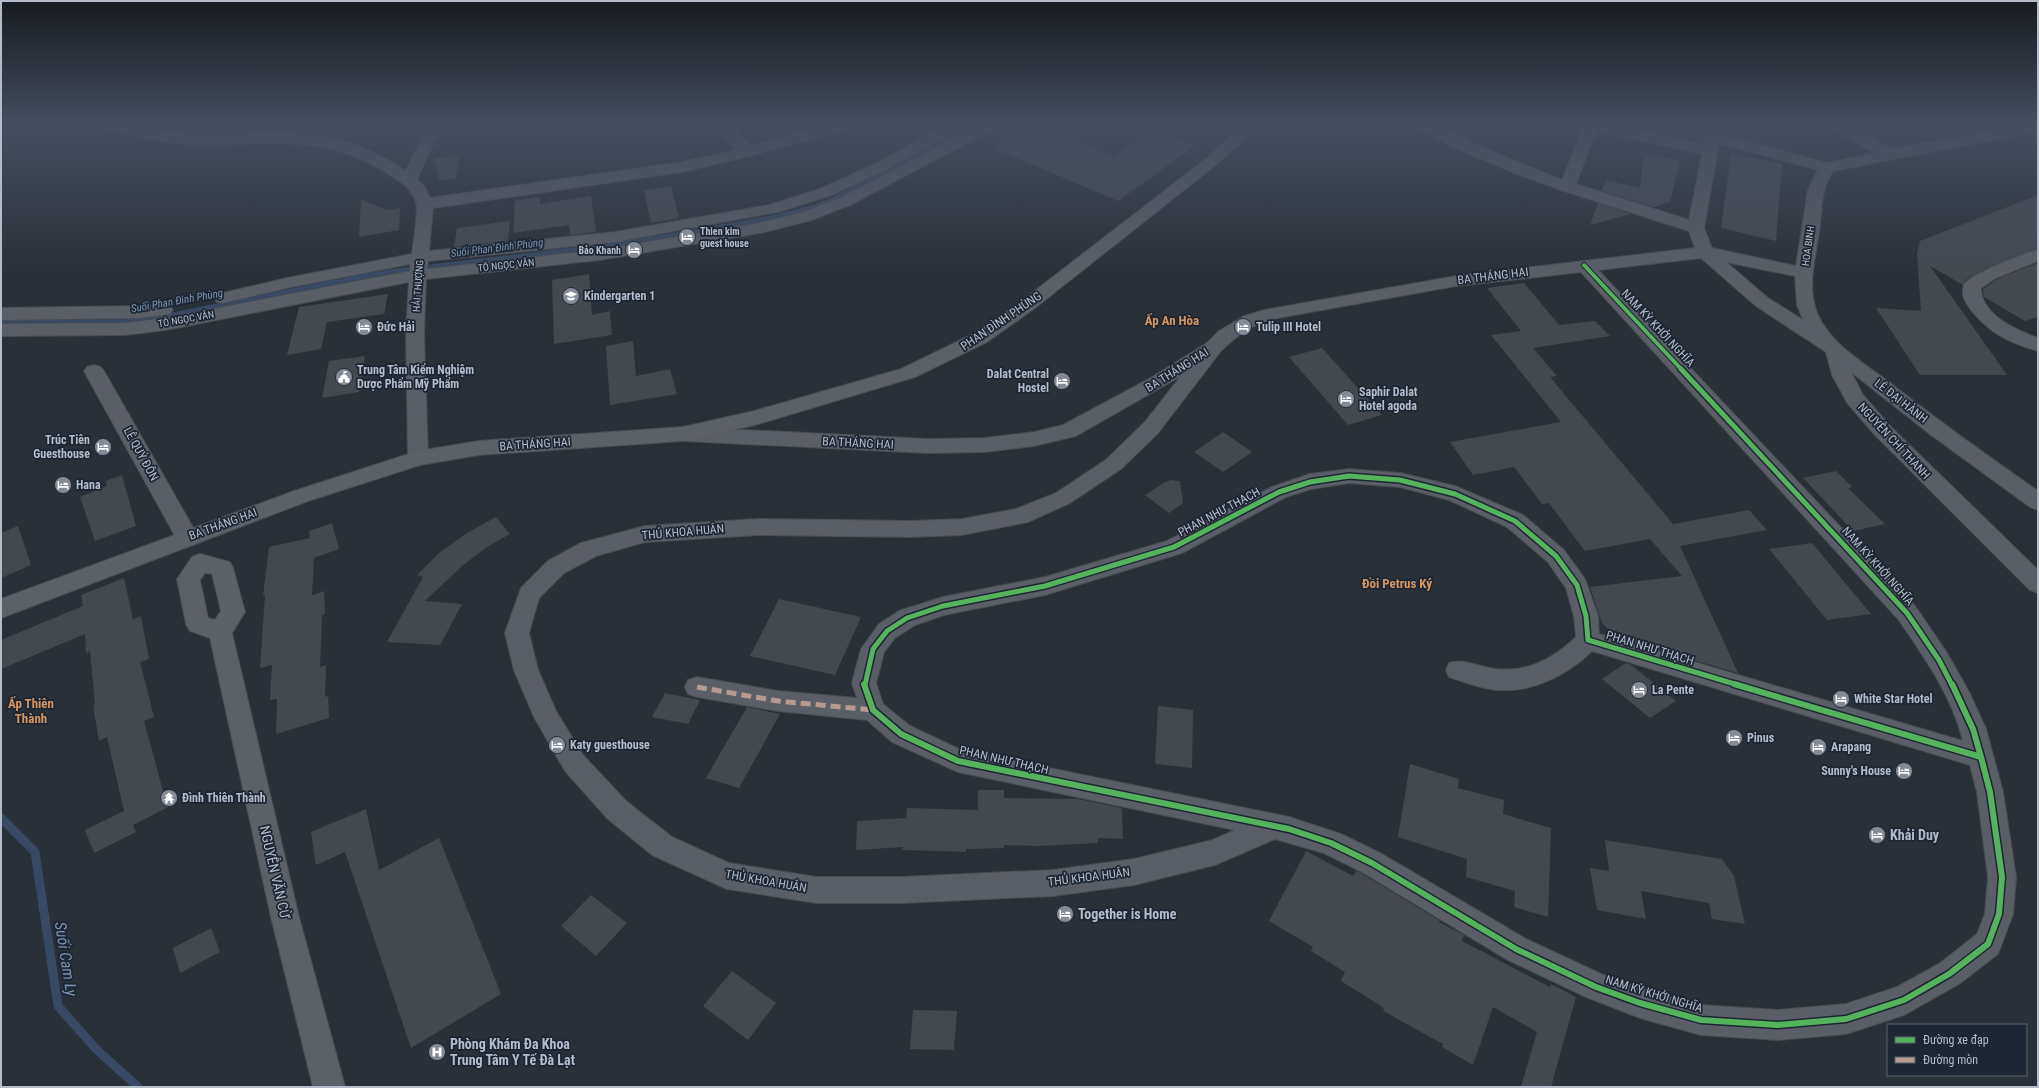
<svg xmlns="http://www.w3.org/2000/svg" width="2039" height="1088" font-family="'Roboto Condensed',sans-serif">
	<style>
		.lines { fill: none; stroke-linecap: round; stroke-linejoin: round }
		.stream-far1 { stroke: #384963; stroke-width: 5.5 }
		.stream { stroke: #384963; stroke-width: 9 }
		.building { fill: #444950 }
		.minor-casing { stroke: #484c53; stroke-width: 2 }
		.major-casing { stroke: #484c55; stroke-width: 2 }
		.minor { fill: #5a5e66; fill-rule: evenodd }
		.major { fill: #5c6168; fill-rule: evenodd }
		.quiet { stroke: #b69a8f; stroke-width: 5; stroke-dasharray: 10 5; stroke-linecap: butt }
		.cycleway-far2-casing { stroke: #1d2633; stroke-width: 6 }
		.cycleway-far1-casing { stroke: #1d2633; stroke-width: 8 }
		.cycleway-casing { stroke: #1d2633; stroke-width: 9 }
		.cycleway-far2 { stroke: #56b35d; stroke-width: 4 }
		.cycleway-far1 { stroke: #56b35d; stroke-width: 5 }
		.cycleway { stroke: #56b35d; stroke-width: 6 }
		.labels { text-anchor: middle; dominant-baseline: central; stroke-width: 3.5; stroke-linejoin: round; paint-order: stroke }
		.far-poi-label { font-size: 10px; font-weight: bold; fill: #b4bcc9; stroke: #1d2633; text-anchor: start }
		.far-street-label { font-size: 10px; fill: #b4bcc9; stroke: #1d2633 }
		.far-water-label { font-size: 11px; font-style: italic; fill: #7c92b1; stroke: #1d2633 }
		.street-label { font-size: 12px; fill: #b4bcc9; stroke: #1d2633 }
		.poi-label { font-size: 12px; font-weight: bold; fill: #b4bcc9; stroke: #1d2633; text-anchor: start }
		.neighbourhood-label { font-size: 13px; font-weight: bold; fill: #d59563; stroke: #1d2633 }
		.near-poi-label { font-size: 14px; font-weight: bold; fill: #b4bcc9; stroke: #1d2633; text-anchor: start }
		.near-street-label { font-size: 14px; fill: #b4bcc9; stroke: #1d2633 }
		.near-water-label { font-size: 16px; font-style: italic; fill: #7c92b1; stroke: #1d2633 }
	</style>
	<rect width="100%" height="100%" fill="#2a3038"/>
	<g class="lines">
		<path class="stream-far1" d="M1 322H112L164 317 381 273 609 246 690 233 773 218 813 208 835 199 976 125"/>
		<path class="stream" d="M1 818 35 852 58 1006 96 1049 138 1087"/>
	</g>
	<path class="building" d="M1029 125H1034L1114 156 1154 130 1195 146 1118 201 994 148Z
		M1644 153 1680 161 1670 202 1654 207 1602 191 1606 180 1640 188Z
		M1731 153 1782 164 1776 241 1721 228Z
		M459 156 456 179 439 180 434 158Z
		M671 186 679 218 651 223 644 190Z
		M2038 195V249L1985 269 1967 279 1963 285 1930 266 2007 375H1920L1876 308 1921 311 1917 253 1920 241Z
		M591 196 596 232 570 235 569 225 513 233 515 201 540 197V204Z
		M361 199 387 210 400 208 399 230 359 237Z
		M1598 203 1630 214 1590 225Z
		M510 221 508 241 454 247 457 228Z
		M2038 263V317L2025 321 1984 297 1983 289 1997 279Z
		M589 274 592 315 610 311 612 335 554 344 552 280Z
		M1524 283 1559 325 1595 321 1610 336 1533 348 1557 376 1550 377 1673 524 1749 510 1767 530 1680 546 1738 673 1618 638 1602 623 1590 587 1682 576 1650 539 1585 551 1549 503 1542 504 1514 467 1473 475 1450 442 1561 422 1491 335 1521 331 1487 288Z
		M388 294 384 314 327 322 321 349 287 355 299 307Z
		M633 341 636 376 670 369 677 394 610 405 606 346Z
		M1322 348 1382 415 1348 425 1289 357Z
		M365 356 359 392 322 398 329 361Z
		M1223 432 1252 452 1223 472 1194 452Z
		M1836 471 1852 487 1848 488 1885 524 1853 531 1803 478Z
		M122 475 136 526 95 541 80 497 107 486 106 481Z
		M1171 480 1180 481 1183 503 1169 513 1145 495 1165 482Z
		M496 517 510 534 487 547 462 566 425 601 462 604 440 645 387 642 423 577 417 575 439 553 467 533Z
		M332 523 339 549 314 558 312 595 324 591 325 614 322 615 320 667 326 665 325 697 328 696 329 718 276 734 277 699 270 700 272 665 260 668 265 595 263 596 269 547 310 538 309 531Z
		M18 526 31 565 1 578V533Z
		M1812 543 1871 614 1827 620 1769 549Z
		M124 578 133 619 141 616 149 659 140 662 154 717 144 721 163 791H164L172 805 133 825 136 832 94 853 85 830 124 811 107 737 99 741 93 705 95 704 90 651 86 653 85 634 1 669V640L83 606 81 595Z
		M779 599 861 617 835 675 750 656Z
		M1626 663 1630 664 1676 701 1650 718 1602 679Z
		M665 693 700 700 688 724 652 717Z
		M1158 706 1193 710 1192 768 1155 764Z
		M747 707 780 714 739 788 706 778Z
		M1410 764 1459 779 1458 788 1504 800 1503 814 1551 828 1548 917 1514 907 1515 891 1466 877 1467 859 1398 837Z
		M978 790H1004V798L1078 799 1122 808 1123 839 1098 838V843L1037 846 1004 845V848L966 849V852L902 850 903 847 856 850 857 821 906 818 907 808 978 810Z
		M366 809 379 870 439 838 501 994 411 1048 345 852 316 865 311 832Z
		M1605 840 1722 859 1734 876 1745 924 1712 919 1709 903 1641 891 1646 919 1597 910 1590 868 1609 871Z
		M1306 851 1353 876 1356 871 1361 873 1440 921 1439 922 1464 935 1462 941 1550 987 1551 984 1576 997 1551 1087H1521L1537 1032 1493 1007 1473 1065 1442 1047 1443 1044 1383 1011 1384 1008 1341 981 1345 972 1311 951 1313 947 1269 921Z
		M591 895 627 923 596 956 561 926Z
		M211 928 220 952 180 973 173 948Z
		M732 971 776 1003 748 1040 703 1006Z
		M913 1010 957 1011 954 1050 910 1049Z"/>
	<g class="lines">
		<g class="minor-casing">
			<path id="minor" d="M104 125C113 125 122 124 131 125 150 128 168 133 188 134 233 137 280 129 325 137 353 142 382 155 406 171L428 125H442L417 179 424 186 430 198 682 162 737 150 715 125H730L751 146 828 125H852L850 128 753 155 682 172 433 208 429 251 615 232 769 205 820 189 879 162 945 125H963L961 128 889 168 832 195 778 212 615 242 428 261 427 269 599 250 760 223 801 213 840 198 979 125H997L995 128 852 204 812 220 760 233 599 260 426 279 424 332 428 458 425 463 418 465 411 463 408 458 406 332 409 282 166 330 125 335 1 336V324L125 323 166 318 410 271V264L287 288 223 303 217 302 214 298 217 294 223 293 287 278 412 254C413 243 419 210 416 202 411 187 400 181 387 173 323 131 261 146 189 144 161 143 133 135 106 128Z
				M1417 125H1435L1454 135 1460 125H1474L1465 140 1562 180 1584 125H1614L1704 145 1705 125H1719L1720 134 1827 163 1875 153 1832 128 1830 125H1848L1892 149 2024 125H2038V131L1833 171C1820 190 1822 212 1819 233 1815 259 1807 287 1817 313 1830 344 1864 363 1889 382 1937 420 1988 456 2038 491V510L2030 507 1931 435 1851 372 1863 395 1890 426 2038 570V593L2030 590 1876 436 1848 404 1832 375 1826 352 1756 306 1701 258 1598 270 1915 606 1947 653 1969 692 1986 729 2003 792 2016 877 2013 914 1998 954 1959 984 1904 1015 1846 1034 1778 1040 1701 1035 1640 1018 1586 997 1506 959 1362 872 1324 853 1275 839 1215 865 1134 885 1053 896 902 903H816L727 889 652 855 608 819 565 771 534 717 514 670 505 633 521 588 548 561 581 543 645 526 758 519 911 521 962 519 1016 509 1056 493 1107 459 1144 423 1181 376 1076 436 1034 446 984 452 928 453 683 441 676 439 673 434 676 429 683 427 928 439 984 438 1034 432 1063 425 1149 379 1207 343 1219 331 1244 316 1264 310 1456 276 1695 248 1689 231 1561 190 1517 174 1451 146 1419 128ZM1596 130 1702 154 1689 220 1576 184ZM1719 143 1818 170 1808 190 1796 266 1712 248 1704 228ZM1726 262 1795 276 1797 305 1803 320 1768 298ZM1581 272 1899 620C1924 657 1952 696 1963 741L1599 634 1598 616 1585 579 1564 550 1523 515 1455 486 1400 473 1349 469 1310 474 1272 487 1167 541 1045 577 943 597 899 611 879 624 861 649 852 683 857 698 778 691 697 677 688 680 685 687 688 694 697 697 778 711 867 720 892 742 958 772 1235 830 1213 840 1134 859 1053 870 902 877H816L729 863 672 837 626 801 583 755 556 711 538 670 529 633 539 598 564 573 596 556 645 542 758 535 911 537 962 535 1028 522 1070 503 1121 469 1158 433 1221 351C1236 336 1252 325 1272 319L1456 286ZM1349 483 1400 487 1449 500 1507 527 1548 562 1566 588 1574 616 1576 637C1551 661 1521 676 1485 667 1472 664 1462 659 1449 663L1446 670 1449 677C1464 682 1482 689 1497 690 1533 693 1567 675 1592 651L1970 765 1977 792 1988 877 1985 914 1977 934 1939 964 1897 987 1846 1004 1778 1010 1701 1005 1640 988 1601 974 1526 939 1382 854 1341 834 1289 817 961 750 910 726 883 704 876 683 884 652 895 638 915 625 944 615 1045 595 1182 553 1286 497 1311 489Z
				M2038 250V261L1996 278 1981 288C1981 315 2016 330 2038 338V351C2009 343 1990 333 1971 310 1966 303 1960 295 1964 285 1969 274 2025 253 2038 250Z
				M164 304 170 306 173 310 170 314 142 318 1 320V308L142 306Z
				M94 365 101 367 104 371 195 531 198 537 195 543 187 545 179 543 84 371 87 367Z"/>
		</g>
		<g class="major-casing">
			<path id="major" d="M1238 125H1253L1240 143 1217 164 1035 308 987 342 915 377 755 425 683 441 479 455 420 465 308 501 1 618V599L294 491 418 451 479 441 683 427 754 411 901 369 973 334 1023 300 1207 158 1230 137Z
				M200 554 230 562 233 568 245 612 232 633 299 917 345 1087H313L271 917 210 638 190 631 186 624 177 579 192 557ZM205 573 212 574 221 611 215 620 208 618 200 580Z"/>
		</g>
		<use href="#minor" class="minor"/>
		<use href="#major" class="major"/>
		<path class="quiet" d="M697 687 778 701 873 710"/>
		<g class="cycleway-far2-casing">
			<path id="cycleway-far2" d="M1584 265 1682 370"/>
		</g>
		<g class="cycleway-far1-casing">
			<path id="cycleway-far1" d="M1681 369 1907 613 1939 660 1952 685
				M865 685 873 649 887 631 907 618 943 606 1045 586 1174 547 1279 492 1310 482 1349 476 1400 480 1455 494 1515 521 1556 556 1577 585 1586 616 1588 640 1738 685"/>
		</g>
		<g class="cycleway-casing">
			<path id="cycleway" d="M864 684 873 710 901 734 958 761 1289 829 1331 843 1372 863 1516 949 1596 987 1640 1003 1701 1020 1778 1025 1846 1019 1904 1000 1949 974 1988 944 1999 914 2002 877 1990 792 1981 757
				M1734 684 1981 757
				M1952 684 1973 729 1981 757"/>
		</g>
		<use href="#cycleway-far2" class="cycleway-far2"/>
		<use href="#cycleway-far1" class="cycleway-far1"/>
		<use href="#cycleway" class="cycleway"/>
	</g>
	<linearGradient id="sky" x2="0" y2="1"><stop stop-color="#171a1f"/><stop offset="0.45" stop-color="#444e5e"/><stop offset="1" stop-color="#444e5e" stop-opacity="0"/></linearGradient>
	<rect width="2039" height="277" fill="url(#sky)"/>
	<defs>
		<g id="hotel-disc" transform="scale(0.9)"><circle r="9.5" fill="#848b96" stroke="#1d2633"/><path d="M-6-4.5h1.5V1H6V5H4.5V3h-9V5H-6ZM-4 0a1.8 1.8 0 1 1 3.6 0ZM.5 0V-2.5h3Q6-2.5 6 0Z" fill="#fff"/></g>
		<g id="school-disc" transform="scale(0.9)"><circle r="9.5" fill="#848b96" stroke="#1d2633"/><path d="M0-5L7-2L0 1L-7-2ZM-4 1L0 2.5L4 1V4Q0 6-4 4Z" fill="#fff"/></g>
		<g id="civic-disc" transform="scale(0.9)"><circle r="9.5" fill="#848b96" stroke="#1d2633"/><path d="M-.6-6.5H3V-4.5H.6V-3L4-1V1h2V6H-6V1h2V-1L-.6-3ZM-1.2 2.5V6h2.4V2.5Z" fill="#fff"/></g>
		<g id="temple-disc" transform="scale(0.9)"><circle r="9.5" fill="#848b96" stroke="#1d2633"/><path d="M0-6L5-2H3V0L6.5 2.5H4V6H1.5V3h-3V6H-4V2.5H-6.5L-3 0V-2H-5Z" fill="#fff"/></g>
		<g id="hospital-disc" transform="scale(0.9)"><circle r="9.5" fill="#848b96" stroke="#1d2633"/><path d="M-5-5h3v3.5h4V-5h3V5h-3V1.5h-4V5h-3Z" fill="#fff"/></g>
	</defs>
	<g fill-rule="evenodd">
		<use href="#hotel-disc" x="687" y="237"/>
		<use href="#hotel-disc" x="634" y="250"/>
		<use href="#school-disc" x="571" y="296"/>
		<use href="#hotel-disc" x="364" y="327"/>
		<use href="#hotel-disc" x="1243" y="327"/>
		<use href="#civic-disc" x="344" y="377"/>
		<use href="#hotel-disc" x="1062" y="381"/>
		<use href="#hotel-disc" x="1346" y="399"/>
		<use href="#hotel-disc" x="103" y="447"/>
		<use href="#hotel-disc" x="63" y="485"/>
		<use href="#hotel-disc" x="1639" y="690"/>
		<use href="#hotel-disc" x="1841" y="699"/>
		<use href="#hotel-disc" x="1734" y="738"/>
		<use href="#hotel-disc" x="557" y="745"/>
		<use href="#hotel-disc" x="1818" y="747"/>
		<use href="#hotel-disc" x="1904" y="771"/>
		<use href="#temple-disc" x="169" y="798"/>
		<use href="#hotel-disc" x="1877" y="835"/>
		<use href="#hotel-disc" x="1065" y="914"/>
		<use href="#hospital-disc" x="437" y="1052"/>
	</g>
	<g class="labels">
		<g class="far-poi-label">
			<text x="700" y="231">Thien kim<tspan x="700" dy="12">guest house</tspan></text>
			<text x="621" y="250" text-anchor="end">Bảo Khanh</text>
		</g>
		<g class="far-street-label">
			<text transform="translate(1808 246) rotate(-82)">HOA BINH</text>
			<text transform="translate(506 265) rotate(-6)">TÔ NGỌC VÂN</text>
			<text transform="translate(418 286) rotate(-86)">HẢI THƯỢNG</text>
			<text transform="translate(186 319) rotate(-10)">TÔ NGỌC VÂN</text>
		</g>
		<g class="far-water-label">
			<text transform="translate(497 248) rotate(-7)">Suối Phan Đình Phùng</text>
			<text transform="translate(177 301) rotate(-10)">Suối Phan Đình Phùng</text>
		</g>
		<g class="street-label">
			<text transform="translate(1493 276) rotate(-7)">BA THÁNG HAI</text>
			<text transform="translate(1001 321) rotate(-34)">PHAN ĐÌNH PHÙNG</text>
			<text transform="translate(1658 328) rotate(47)">NAM KỲ KHỞI NGHĨA</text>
			<text transform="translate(1177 370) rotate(-32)">BA THÁNG HAI</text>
			<text transform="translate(1901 401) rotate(38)">LÊ ĐẠI HÀNH</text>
			<text transform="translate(1894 441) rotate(47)">NGUYỄN CHÍ THANH</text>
			<text transform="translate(858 443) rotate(3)">BA THÁNG HAI</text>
			<text transform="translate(535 444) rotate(-4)">BA THÁNG HAI</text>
			<text transform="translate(141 454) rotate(61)">LÊ QUÝ ĐÔN</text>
			<text transform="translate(1219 512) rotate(-28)">PHAN NHƯ THẠCH</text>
			<text transform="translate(223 524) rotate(-20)">BA THÁNG HAI</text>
			<text transform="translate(683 532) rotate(-5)">THỦ KHOA HUÂN</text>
			<text transform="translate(1878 566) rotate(48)">NAM KỲ KHỞI NGHĨA</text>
			<text transform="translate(1650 648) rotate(17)">PHAN NHƯ THẠCH</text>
			<text transform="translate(1004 760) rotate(13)">PHAN NHƯ THẠCH</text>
			<text transform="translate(1089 877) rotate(-7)">THỦ KHOA HUÂN</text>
			<text transform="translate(766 881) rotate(10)">THỦ KHOA HUÂN</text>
			<text transform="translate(1654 994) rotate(17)">NAM KỲ KHỞI NGHĨA</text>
		</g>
		<g class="poi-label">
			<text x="584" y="296">Kindergarten 1</text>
			<text x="377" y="327">Đức Hải</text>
			<text x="1256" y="327">Tulip III Hotel</text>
			<text x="357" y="370">Trung Tâm Kiểm Nghiệm<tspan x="357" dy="14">Dược Phẩm Mỹ Phẩm</tspan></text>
			<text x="1049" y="374" text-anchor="end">Dalat Central<tspan x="1049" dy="14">Hostel</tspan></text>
			<text x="1359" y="392">Saphir Dalat<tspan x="1359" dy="14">Hotel agoda</tspan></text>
			<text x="90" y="440" text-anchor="end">Trúc Tiên<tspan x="90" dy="14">Guesthouse</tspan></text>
			<text x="76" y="485">Hana</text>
			<text x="1652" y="690">La Pente</text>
			<text x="1854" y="699">White Star Hotel</text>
			<text x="1747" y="738">Pinus</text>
			<text x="570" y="745">Katy guesthouse</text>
			<text x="1831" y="747">Arapang</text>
			<text x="1891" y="771" text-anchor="end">Sunny's House</text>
			<text x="182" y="798">Đình Thiên Thành</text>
		</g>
		<g class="neighbourhood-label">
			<text x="1172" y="320">Ấp An Hòa</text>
			<text x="1397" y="583">Đồi Petrus Ký</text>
			<text x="31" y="703">Ấp Thiên<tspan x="31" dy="15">Thành</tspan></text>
		</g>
		<g class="near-poi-label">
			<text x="1890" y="835">Khải Duy</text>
			<text x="1078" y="914">Together is Home</text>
			<text x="450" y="1044">Phòng Khám Đa Khoa<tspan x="450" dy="16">Trung Tâm Y Tế Đà Lạt</tspan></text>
		</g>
		<g class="near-street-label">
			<text transform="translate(275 872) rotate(77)">NGUYỄN VĂN CỪ</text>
		</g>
		<g class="near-water-label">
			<text transform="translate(66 959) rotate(81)">Suối Cam Ly</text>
		</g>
	</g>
	<rect width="2039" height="1088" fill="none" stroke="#b4bcc9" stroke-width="4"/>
	<rect x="1887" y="1024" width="140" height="52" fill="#1d2633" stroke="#59626f"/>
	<rect x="1895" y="1037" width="20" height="6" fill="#56b35d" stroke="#59626f"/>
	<text x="1923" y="1044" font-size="12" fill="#b4bcc9">Đường xe đạp</text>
	<rect x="1895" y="1057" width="20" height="6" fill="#b69a8f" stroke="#59626f"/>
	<text x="1923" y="1064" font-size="12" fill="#b4bcc9">Đường mòn</text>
</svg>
